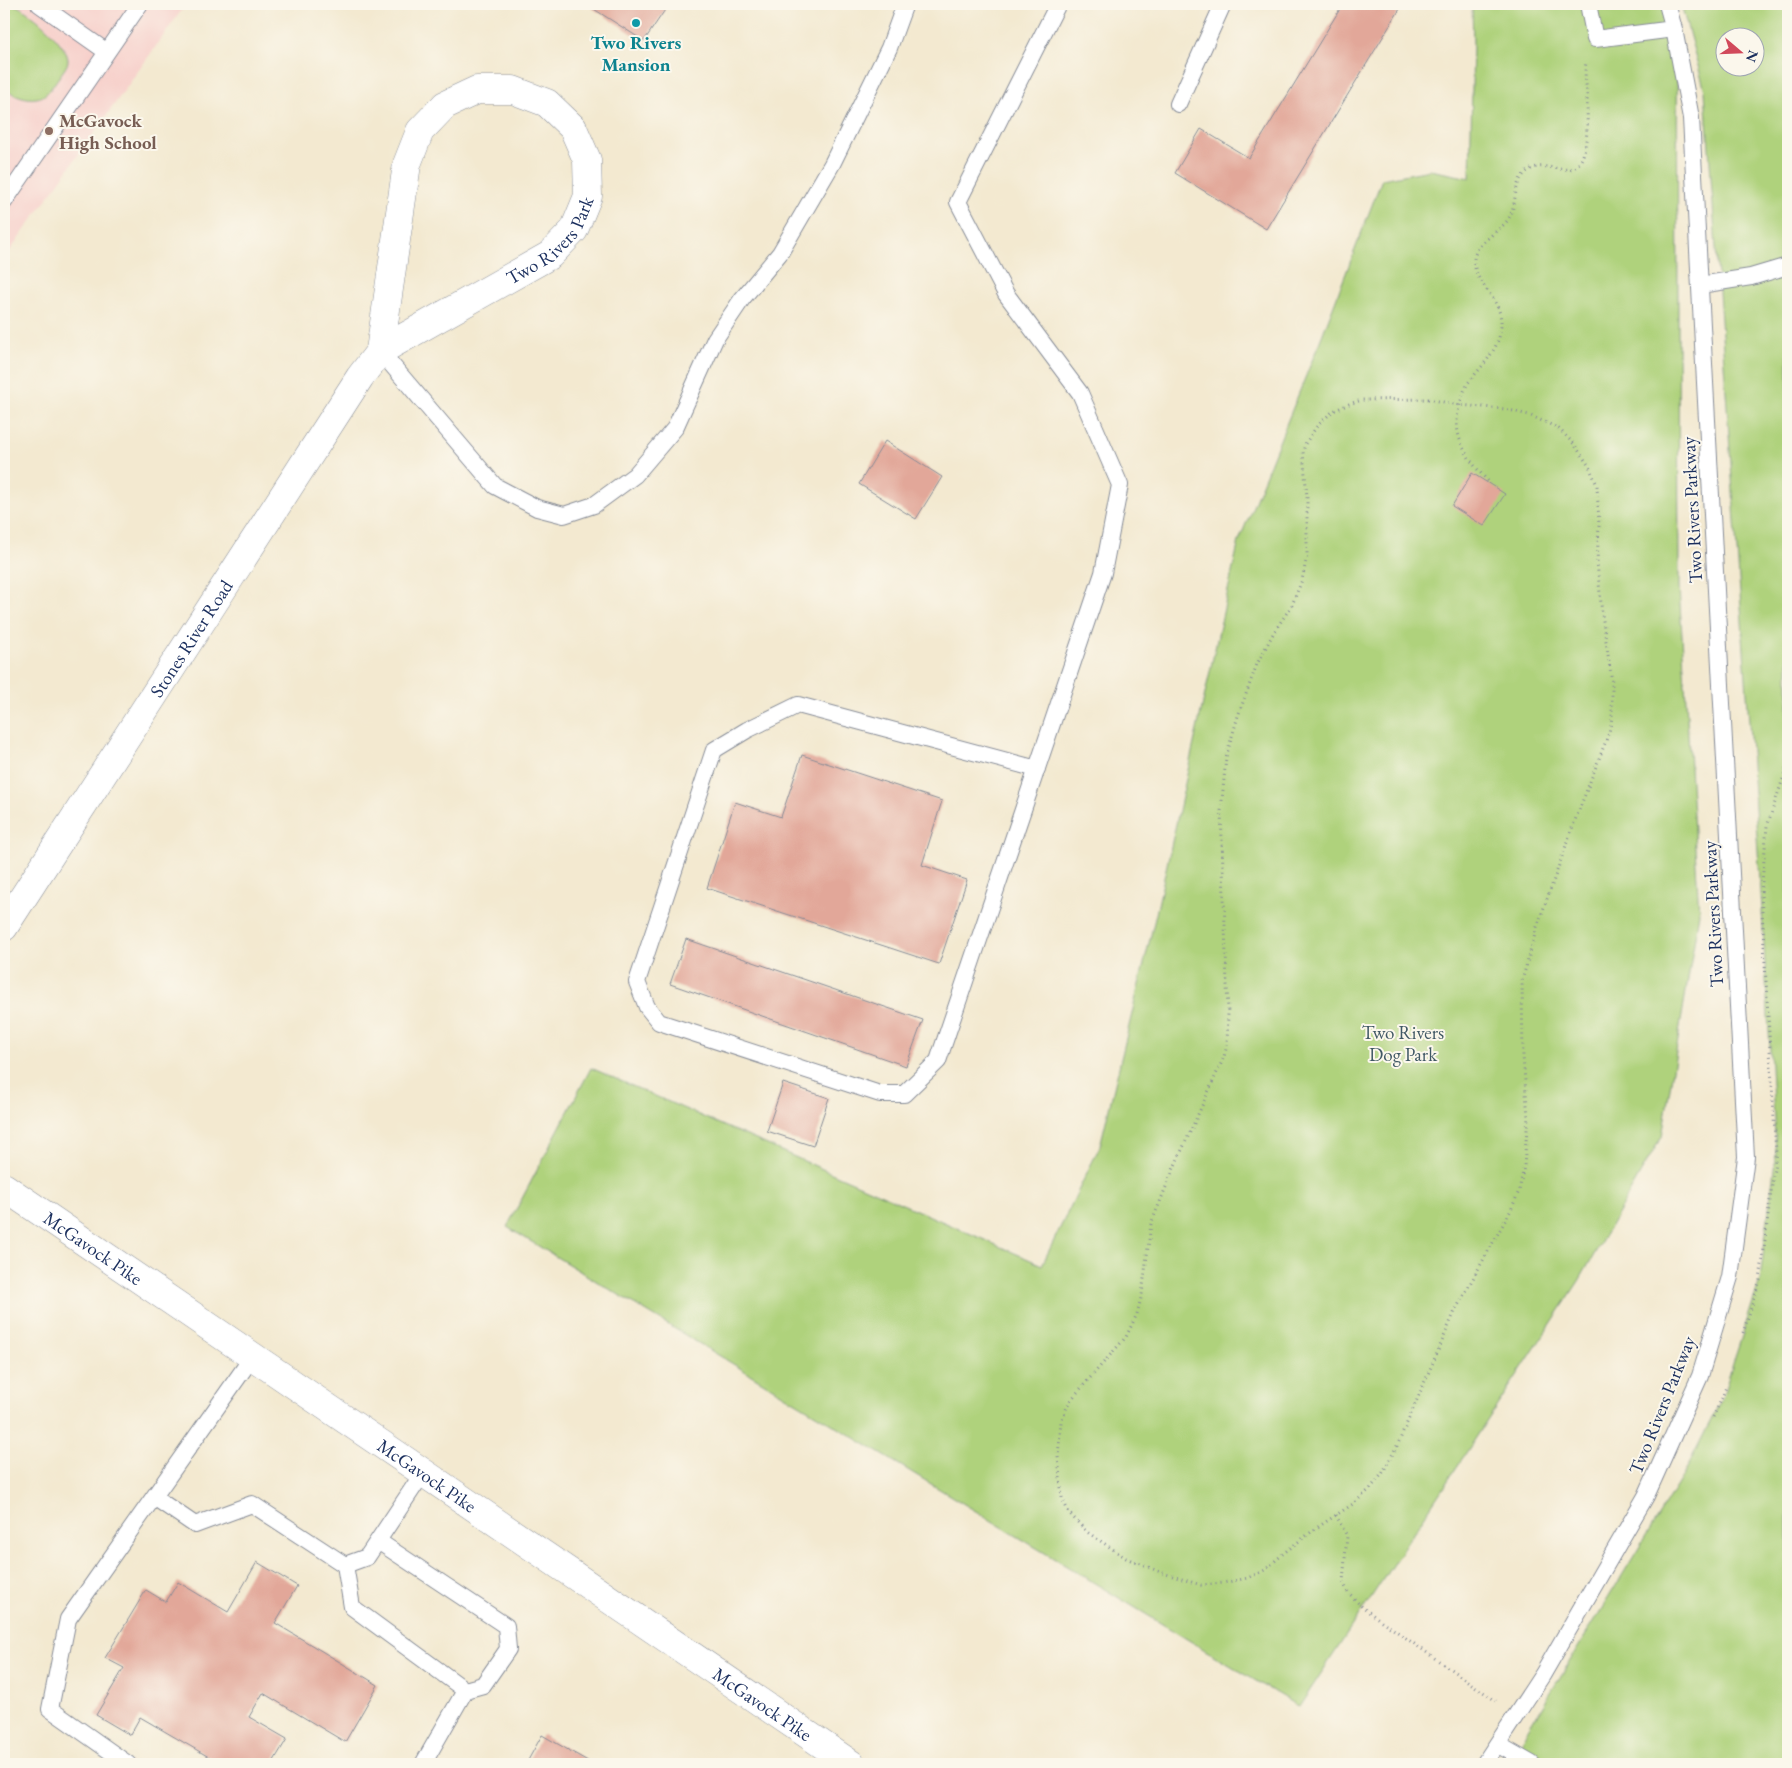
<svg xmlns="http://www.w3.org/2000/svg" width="1792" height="1768" font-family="'EB Garamond',serif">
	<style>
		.built { fill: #f7d0cb }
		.green { fill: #afd27b; stroke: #65806c; fill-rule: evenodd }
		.building { fill: #e2a799 }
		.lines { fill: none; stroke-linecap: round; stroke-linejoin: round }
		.lane-casing { stroke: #878c97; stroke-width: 18 }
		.street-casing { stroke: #878c97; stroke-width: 29 }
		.secondary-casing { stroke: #878c97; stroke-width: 29 }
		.path { stroke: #878c97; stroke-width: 3; stroke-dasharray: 1 4; stroke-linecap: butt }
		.lane { stroke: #fff; stroke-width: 16 }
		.street { stroke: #fff; stroke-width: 28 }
		.secondary { stroke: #fff; stroke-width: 28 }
		.culture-dot { fill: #0f9aa8; stroke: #fbf7ec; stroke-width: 2 }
		.education-dot { fill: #8d6e63; stroke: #fbf7ec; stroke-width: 2 }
		.labels { text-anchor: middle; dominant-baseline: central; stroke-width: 4; stroke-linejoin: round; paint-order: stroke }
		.culture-label { font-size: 19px; font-weight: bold; fill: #0d838f; stroke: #fbf7ec }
		.education-label { font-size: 19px; font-weight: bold; fill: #785e54; stroke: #fbf7ec; text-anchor: start }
		.street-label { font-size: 19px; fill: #1b2f5e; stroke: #fbf7ec }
		.park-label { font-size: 19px; fill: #405865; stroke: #fbf7ec }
	</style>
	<rect width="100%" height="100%" fill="#fbf7ec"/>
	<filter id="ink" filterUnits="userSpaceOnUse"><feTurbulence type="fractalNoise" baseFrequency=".02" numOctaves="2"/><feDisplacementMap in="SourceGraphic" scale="10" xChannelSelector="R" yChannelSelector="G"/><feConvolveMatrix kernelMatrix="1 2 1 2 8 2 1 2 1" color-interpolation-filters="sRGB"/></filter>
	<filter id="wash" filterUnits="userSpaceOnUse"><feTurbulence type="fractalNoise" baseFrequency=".0096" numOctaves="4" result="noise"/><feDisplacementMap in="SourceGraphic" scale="20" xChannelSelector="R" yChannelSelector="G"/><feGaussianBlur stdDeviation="1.12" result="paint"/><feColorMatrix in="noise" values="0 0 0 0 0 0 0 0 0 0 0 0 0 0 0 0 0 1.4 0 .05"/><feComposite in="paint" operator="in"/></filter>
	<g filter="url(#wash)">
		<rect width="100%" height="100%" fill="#f3e9d0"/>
		<path class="built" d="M4 4H186L4 259Z"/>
		<path class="green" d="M4 4C6 4 9 3 12 4 26 7 68 44 68 60 68 66 62 72 59 77 55 82 52 88 47 93 35 104 15 96 4 88Z
			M1472 4H1663L1677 41 1679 587 1699 913 1662 1136 1579 1281 1299 1707 507 1227 591 1068 1042 1265 1100 1146 1156 914 1239 541 1320 341 1382 179 1430 170 1470 178 1473 44Z
			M1681 4H1788V1764H1507L1684 1474 1722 1398 1760 1280 1776 1153 1761 894 1705 91ZM1724 38H1754V68H1724Z"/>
		<g id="blocks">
			<path class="building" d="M586 4H669L644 41Z
				M1343 4H1403L1266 229 1175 173 1201 129 1249 158Z
				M885 441 942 477 916 519 859 484Z
				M1472 473 1505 494 1484 526 1452 506Z
				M802 755 942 801 922 865 967 880 939 964 707 888 735 802 781 817Z
				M686 939 923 1020 906 1066 670 984Z
				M783 1083 829 1098 813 1146 767 1131Z
				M257 1562 297 1586 275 1623 378 1685 345 1742 263 1693 249 1717 287 1739 272 1764H221L140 1717 130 1735 96 1715 124 1668 105 1658 146 1590 166 1602 178 1582 228 1612Z
				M542 1735 593 1764H526Z"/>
		</g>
	</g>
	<g filter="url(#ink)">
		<use href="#blocks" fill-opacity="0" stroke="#878c97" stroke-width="1"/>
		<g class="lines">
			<g class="lane-casing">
				<path id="lane" d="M39 4 107 52
					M1588 4 1595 39 1674 29
					M1178 104 1223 4
					M4 202 140 4
					M1700 285 1751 277 1788 266
					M380 351 495 486 537 508 564 515 594 505 635 475 675 428 715 339 742 299 780 253 832 164 889 48 905 4
					M1037 769 798 705 747 730 714 750 637 982 647 1007 659 1022 880 1094H904L938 1061 1103 573 1120 485 1080 393 1006 294 958 202 1058 4
					M154 1497 195 1525 252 1504 345 1565 367 1557 423 1473
					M345 1565 352 1607 465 1690 483 1685 508 1649 506 1626 378 1541
					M1497 1744 1532 1764
					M128 1764 50 1709 68 1619 253 1356
					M423 1764 466 1689
					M1484 1764 1543 1674 1646 1496 1700 1376 1730 1277 1746 1157 1691 118 1674 29 1667 4"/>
			</g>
			<g class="street-casing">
				<g id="street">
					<path id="s1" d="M4 927 360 377 380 351 550 255 574 230 588 196 587 160 573 128 547 103 513 90H477L445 105 420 131 407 164 380 351"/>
				</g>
			</g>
			<g class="secondary-casing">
				<g id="secondary">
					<path id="s2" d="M4 1187 851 1764"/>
				</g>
			</g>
			<path class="path" d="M1428 399 1459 405 1505 409 1529 415 1558 428 1574 444 1589 466 1597 485 1599 525 1597 562 1602 614 1612 682V717L1609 733 1574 823 1537 927 1522 981 1523 1057 1528 1117 1524 1166 1519 1191 1511 1210 1455 1311 1398 1444 1382 1474 1370 1489 1353 1504 1318 1527 1285 1552 1265 1570 1248 1578 1223 1583 1201 1585 1163 1573 1126 1558 1087 1532 1069 1513 1062 1498 1058 1457 1061 1422 1069 1402 1126 1337 1137 1314 1142 1294 1151 1224 1172 1172 1224 1057 1227 1045 1228 1013 1221 811 1226 757 1238 716 1257 664 1274 632 1292 605 1302 580 1307 556V497L1303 452 1305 444 1317 426 1333 411 1349 404 1362 400Z
				M1488 481C1467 459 1450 435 1460 404 1462 397 1464 390 1468 383 1482 365 1500 350 1501 325 1502 300 1480 288 1475 268 1468 246 1496 235 1507 221 1517 207 1513 190 1521 178 1540 151 1569 184 1581 160 1589 145 1587 111 1587 93 1586 83 1584 72 1586 63
				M1743 1333 1760 1280 1776 1153 1761 894 1767 826 1788 764
				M1713 1417 1722 1398 1726 1387
				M1336 1515 1347 1536 1343 1582 1348 1592 1363 1608 1496 1701"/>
			<use href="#lane" class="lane"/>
			<use href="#street" class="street"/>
			<use href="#secondary" class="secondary"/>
		</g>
	</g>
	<circle class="culture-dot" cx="636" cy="23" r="5"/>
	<circle class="education-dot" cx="49" cy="131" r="5"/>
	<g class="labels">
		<g class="culture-label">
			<text x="636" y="42">Two Rivers<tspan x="636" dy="22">Mansion</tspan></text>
		</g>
		<g class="education-label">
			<text x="59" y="120">McGavock<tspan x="59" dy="22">High School</tspan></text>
		</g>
		<g class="street-label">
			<text stroke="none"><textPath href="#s1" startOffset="894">Two Rivers Park</textPath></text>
			<text transform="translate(1692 510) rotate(-93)">Two Rivers Parkway</text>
			<text stroke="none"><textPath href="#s1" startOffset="344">Stones River Road</textPath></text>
			<text transform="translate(1713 914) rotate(-93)">Two Rivers Parkway</text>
			<text stroke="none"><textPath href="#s2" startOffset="108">McGavock Pike</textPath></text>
			<text transform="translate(1662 1405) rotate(-68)">Two Rivers Parkway</text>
			<text stroke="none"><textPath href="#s2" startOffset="512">McGavock Pike</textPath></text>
			<text stroke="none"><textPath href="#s2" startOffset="918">McGavock Pike</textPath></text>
		</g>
		<g class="park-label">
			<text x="1403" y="1032">Two Rivers<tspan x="1403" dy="22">Dog Park</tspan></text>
		</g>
	</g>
	<rect width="1792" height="1768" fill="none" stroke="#fbf7ec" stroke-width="20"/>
	<g transform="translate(1740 52) rotate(109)"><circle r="24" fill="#fbf7ec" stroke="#a1a7b3"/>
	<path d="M0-4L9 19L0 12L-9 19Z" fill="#d1495b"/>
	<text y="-8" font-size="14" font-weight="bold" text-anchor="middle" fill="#1b2f5e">N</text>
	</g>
</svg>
